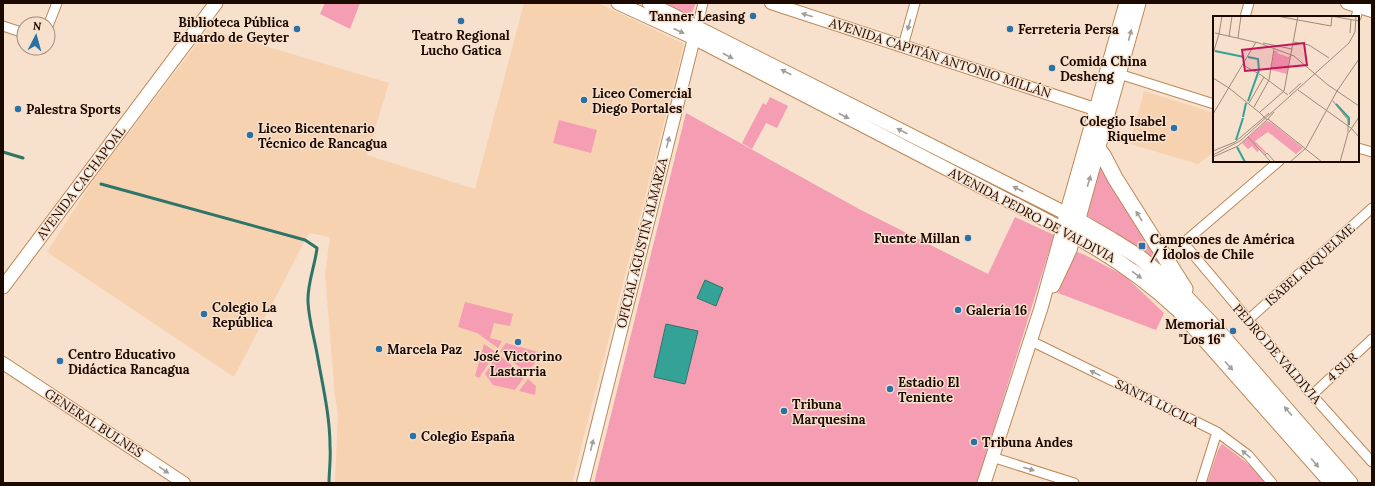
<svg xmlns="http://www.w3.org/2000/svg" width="1375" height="486" font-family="Lora,serif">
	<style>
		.built { fill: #f7d2b0 }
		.green { fill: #f59db2 }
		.water { fill: #34a296; stroke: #2d7469 }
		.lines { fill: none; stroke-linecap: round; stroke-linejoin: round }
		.stream { stroke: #2d7469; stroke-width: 3 }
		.minor-casing { stroke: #bd8956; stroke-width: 11 }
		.tertiary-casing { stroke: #bd8956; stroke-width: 14 }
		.secondary-casing { stroke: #bd8956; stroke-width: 15 }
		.primary-casing { stroke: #bd8956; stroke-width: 17 }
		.minor { stroke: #fff; stroke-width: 9 }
		.tertiary { stroke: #fff; stroke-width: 12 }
		.secondary { stroke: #fff; stroke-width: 13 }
		.primary { stroke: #fff; stroke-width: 15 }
		.oneway { fill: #a49d99 }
		.poi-dot { fill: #2a71a5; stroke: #f7e0cc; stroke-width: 1.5 }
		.labels { text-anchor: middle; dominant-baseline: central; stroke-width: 3; stroke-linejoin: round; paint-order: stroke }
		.poi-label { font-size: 13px; font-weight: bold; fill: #1c0900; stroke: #f7e0cc; text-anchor: start }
		.street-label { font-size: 13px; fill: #1c0900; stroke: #f7e0cc }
		.inset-river { fill: none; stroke: #34a296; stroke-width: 2 }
		.inset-road { fill: none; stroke: #9f8a7a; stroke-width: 1 }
		.view { fill: #c2185b; fill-opacity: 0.15; stroke: #c2185b; stroke-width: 2 }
		.inset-edge { fill: none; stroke: #1c0900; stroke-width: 2 }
	</style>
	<rect width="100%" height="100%" fill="#f7e0cc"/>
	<path class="built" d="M524 3H598L684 44 572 483H335L338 414 335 397 325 274 330 237 309 233 234 377 47 252 96 176 208 29 389 83 367 155 475 189Z
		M1144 91 1214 113V152L1198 164 1130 144Z"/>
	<path class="green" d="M325 3H360L350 29 320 14Z
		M668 3H696L692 12 687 15 674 11Z
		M770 97 788 106 777 128 766 123 752 149 742 143 763 103 766 105Z
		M686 113 859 209 988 274 1015 217 1054 235 977 483H594Z
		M559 120 597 130 591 153 553 143Z
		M1102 161 1162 266C1138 246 1110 231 1085 214Z
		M1074 251 1085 255 1125 276 1164 313 1156 330 1058 293Z
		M465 302 513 314 510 326 494 323 490 338 502 341 498 348 477 333 458 327Z
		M506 343 542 353 527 373 500 351Z
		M484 344 496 352 479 378 475 376Z
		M498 354 525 376 515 390 493 385 485 374Z
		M528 379 536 386 535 395 519 391Z
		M1222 444C1237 455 1252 466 1265 479L1261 483H1207L1218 450Z"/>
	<path class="water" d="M705 280 723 288 716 306 697 298Z
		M666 324 698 331 685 384 654 377Z"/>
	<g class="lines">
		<path class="stream" d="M3 152 23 158
			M101 184 305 240 317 248C315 266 307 284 308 302 309 322 315 340 318 359 323 387 330 417 330 446 331 459 329 471 329 483"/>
		<g class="minor-casing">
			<path id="minor" d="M1245 17 1249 3
				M1356 17 1359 7
				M3 26 24 33
				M48 26 57 3
				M696 31 703 3
				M903 46 915 3
				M1119 74 1214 104
				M1358 148 1372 152
				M1279 161 1188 239 1186 246 1312 395 1372 462
				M1248 320 1372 208
				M1029 340 1217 432 1248 455 1272 483
				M1312 395 1372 339
				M992 457 1074 483
				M1201 483 1217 432"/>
		</g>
		<g class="tertiary-casing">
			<path id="tertiary" d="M771 3 1104 112
				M1347 3 1372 11
				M3 363 184 483
				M583 483 694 38"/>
		</g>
		<g class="secondary-casing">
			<path id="secondary" d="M618 3 694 38 1063 229 1041 308 984 483
				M649 3 1067 214
				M1053 286 1070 250 1074 235
				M3 287 216 3"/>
		</g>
		<g class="primary-casing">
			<path id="primary" d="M1127 3 1063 229C1105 251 1145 278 1179 310L1332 483
				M1092 148 1098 149 1103 155 1115 178 1185 289
				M1067 214 1112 240 1139 257 1180 291 1217 330 1350 483
				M1075 229 1138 3"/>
		</g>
		<use href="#minor" class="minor"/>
		<use href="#tertiary" class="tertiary"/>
		<use href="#secondary" class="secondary"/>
		<use href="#primary" class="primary"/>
	</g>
	<defs><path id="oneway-solid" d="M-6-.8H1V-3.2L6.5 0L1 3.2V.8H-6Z"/></defs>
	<g class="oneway">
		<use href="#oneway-solid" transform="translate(807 15) rotate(-162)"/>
		<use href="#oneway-solid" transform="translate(909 25) rotate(106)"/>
		<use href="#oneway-solid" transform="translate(679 31) rotate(25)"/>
		<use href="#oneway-solid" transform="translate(1130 35) rotate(-75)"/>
		<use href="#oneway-solid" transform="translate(728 56) rotate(27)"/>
		<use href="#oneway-solid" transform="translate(786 72) rotate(-153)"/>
		<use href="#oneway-solid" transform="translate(844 116) rotate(27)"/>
		<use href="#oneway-solid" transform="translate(902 131) rotate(-153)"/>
		<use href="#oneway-solid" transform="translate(668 142) rotate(-76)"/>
		<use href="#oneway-solid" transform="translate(1089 181) rotate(-74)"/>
		<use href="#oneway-solid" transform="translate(1018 189) rotate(-153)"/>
		<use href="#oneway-solid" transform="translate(1139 216) rotate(-122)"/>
		<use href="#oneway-solid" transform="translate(1137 275) rotate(36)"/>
		<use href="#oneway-solid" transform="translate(1229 366) rotate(48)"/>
		<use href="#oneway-solid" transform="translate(1095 373) rotate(-154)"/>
		<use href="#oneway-solid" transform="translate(1288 411) rotate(-131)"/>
		<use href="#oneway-solid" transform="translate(592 445) rotate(-76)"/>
		<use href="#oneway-solid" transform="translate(1246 454) rotate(-140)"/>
		<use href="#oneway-solid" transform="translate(1315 463) rotate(49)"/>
		<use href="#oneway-solid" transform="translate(1029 469) rotate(18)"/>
		<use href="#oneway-solid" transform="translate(164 470) rotate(34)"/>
	</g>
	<g class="poi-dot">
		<circle cx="753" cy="16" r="4"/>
		<circle cx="461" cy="21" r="4"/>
		<circle cx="297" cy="29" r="4"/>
		<circle cx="1010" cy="29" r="4"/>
		<circle cx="1052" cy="68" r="4"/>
		<circle cx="584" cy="100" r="4"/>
		<circle cx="18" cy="109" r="4"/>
		<circle cx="1174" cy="128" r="4"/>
		<circle cx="250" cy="135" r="4"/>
		<circle cx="968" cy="238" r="4"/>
		<rect x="1138" y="242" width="8" height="8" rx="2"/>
		<circle cx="958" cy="310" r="4"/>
		<circle cx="204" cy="314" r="4"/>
		<circle cx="1233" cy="331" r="4"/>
		<circle cx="518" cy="342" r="4"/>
		<circle cx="379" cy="349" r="4"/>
		<circle cx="60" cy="361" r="4"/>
		<circle cx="890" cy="389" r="4"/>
		<circle cx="784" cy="411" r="4"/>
		<circle cx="413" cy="436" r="4"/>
		<circle cx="974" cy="442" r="4"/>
	</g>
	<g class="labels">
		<g class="poi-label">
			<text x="745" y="16" text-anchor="end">Tanner Leasing</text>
			<text x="289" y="22" text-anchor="end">Biblioteca Pública<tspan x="289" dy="15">Eduardo de Geyter</tspan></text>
			<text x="1018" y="29">Ferreteria Persa</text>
			<text x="461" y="35" text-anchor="middle">Teatro Regional<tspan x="461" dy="15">Lucho Gatica</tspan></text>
			<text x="1060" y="61">Comida China<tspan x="1060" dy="15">Desheng</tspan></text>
			<text x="592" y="93">Liceo Comercial<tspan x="592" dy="15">Diego Portales</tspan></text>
			<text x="26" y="109">Palestra Sports</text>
			<text x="1166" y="121" text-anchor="end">Colegio Isabel<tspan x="1166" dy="15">Riquelme</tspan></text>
			<text x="258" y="128">Liceo Bicentenario<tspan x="258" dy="15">Técnico de Rancagua</tspan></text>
			<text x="960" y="238" text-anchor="end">Fuente Millan</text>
			<text x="1150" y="239">Campeones de América<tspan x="1150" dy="15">/ Ídolos de Chile</tspan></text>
			<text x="212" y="307">Colegio La<tspan x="212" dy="15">República</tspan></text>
			<text x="966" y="310">Galería 16</text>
			<text x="1225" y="324" text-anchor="end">Memorial<tspan x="1225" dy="15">"Los 16"</tspan></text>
			<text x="387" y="349">Marcela Paz</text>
			<text x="68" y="354">Centro Educativo<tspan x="68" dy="15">Didáctica Rancagua</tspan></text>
			<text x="518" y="356" text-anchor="middle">José Victorino<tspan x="518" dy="15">Lastarria</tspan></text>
			<text x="898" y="382">Estadio El<tspan x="898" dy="15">Teniente</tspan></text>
			<text x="792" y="404">Tribuna<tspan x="792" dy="15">Marquesina</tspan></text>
			<text x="421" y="436">Colegio España</text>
			<text x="982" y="442">Tribuna Andes</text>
		</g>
		<g class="street-label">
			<text transform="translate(940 58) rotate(18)">AVENIDA CAPITÁN ANTONIO MILLÁN</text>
			<text transform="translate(81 183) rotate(-53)">AVENIDA CACHAPOAL</text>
			<text transform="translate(1032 215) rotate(28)">AVENIDA PEDRO DE VALDIVIA</text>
			<text transform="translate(642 243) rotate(-76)">OFICIAL AGUSTÍN ALMARZA</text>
			<text transform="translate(1310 265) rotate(-42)">ISABEL RIQUELME</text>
			<text transform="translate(1277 354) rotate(49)">PEDRO DE VALDIVIA</text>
			<text transform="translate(1342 367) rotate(-43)">4 SUR</text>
			<text transform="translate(1157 403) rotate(26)">SANTA LUCILA</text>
			<text transform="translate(94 423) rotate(33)">GENERAL BULNES</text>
		</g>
	</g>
	<g transform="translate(1213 16)">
		<rect width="146" height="146" fill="#f7e0cc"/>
		<path d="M61 35H65L64 37 75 41 78 39 74 58 58 54ZM54 105 59 107 90 132 83 138 55 116 42 125 53 136 52 138 42 128 46 134 44 136 39 130 35 133 29 127Z" fill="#f59db2"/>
		<path class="inset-river" d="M2 35 31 41M35 41 45 43 46 54 35 85M123 88 136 102V109M30 101 33 87M23 124 30 102M24 131 32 146"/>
		<path class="inset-road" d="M64 0 85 4M118 0 146 5M85 4 118 10 119 0M2 17 46 27 81 40 115 69 146 90M137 17 138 4M6 18 9 0M16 21 19 0M25 22 28 0M81 26 96 29 116 42M50 27 79 33M0 38 6 18M30 49 48 59 75 79M0 62 16 72M16 72 47 97M85 74 138 112 146 121M76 78 88 67M120 85 135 104V117L127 146M36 87 51 61M41 91 56 64 61 33M47 96 71 75 85 0M47 97 54 104 61 96M0 98 43 26M55 103 109 146M136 116 146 101M35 121 58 146M0 135 22 126 56 97M0 139 27 125 136 27 142 16 143 0M52 139 54 137 62 146M0 141 25 130 54 104M77 146 93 132 124 75 146 43"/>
		<path class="view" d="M91 27 94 49 32 55 29 34Z"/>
		<rect width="146" height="146" class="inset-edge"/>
	</g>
	<rect width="1375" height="486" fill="none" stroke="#1c0900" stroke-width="8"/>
	<g transform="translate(36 36) rotate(6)"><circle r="19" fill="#f7e0cc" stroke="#9f8a7a"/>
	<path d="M0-3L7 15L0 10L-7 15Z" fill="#2a71a5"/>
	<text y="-6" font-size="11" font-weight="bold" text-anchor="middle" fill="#1c0900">N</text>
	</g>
</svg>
